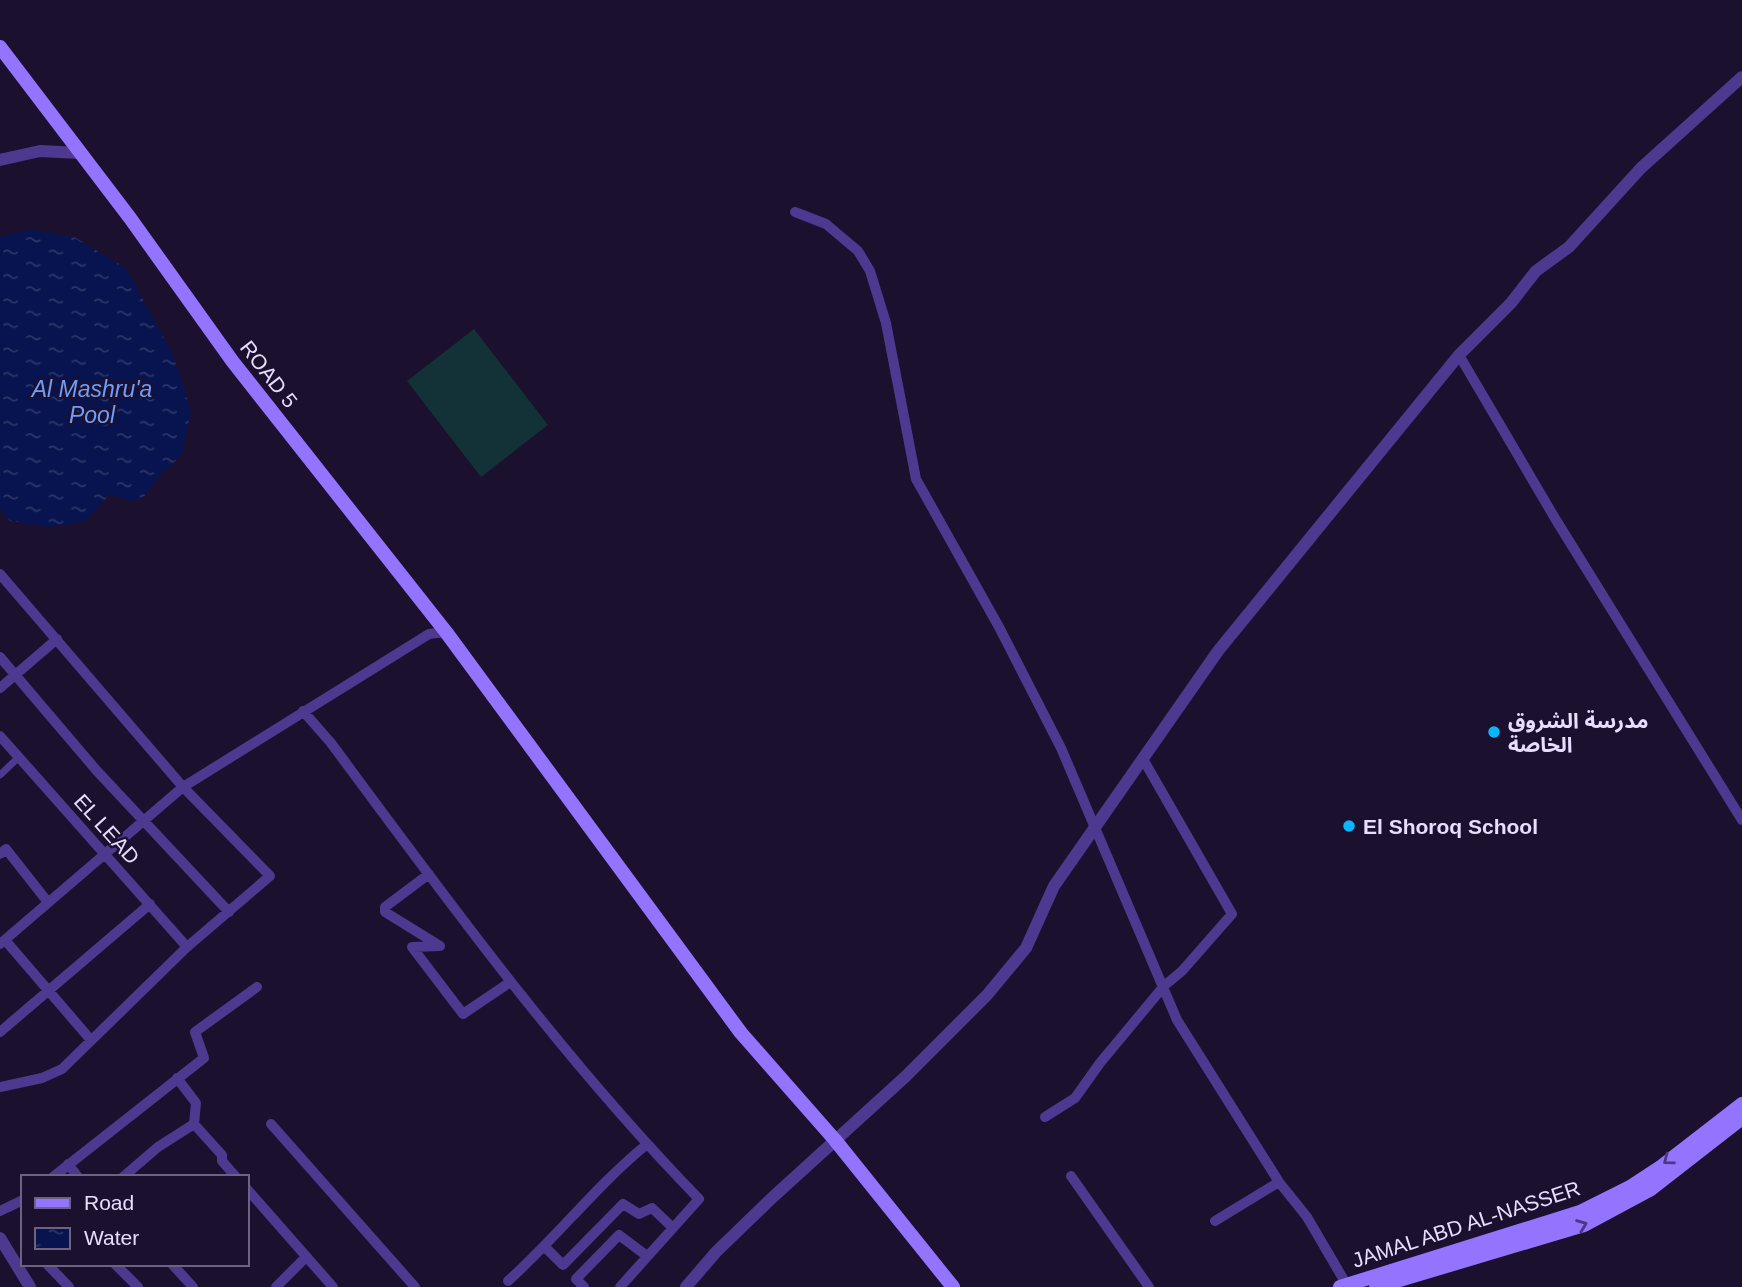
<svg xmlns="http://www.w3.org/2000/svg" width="1742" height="1287" font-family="Helvetica,'Noto Sans Arabic',sans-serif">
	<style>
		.pitch { fill: #133238 }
		.water { fill: url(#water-ripples) }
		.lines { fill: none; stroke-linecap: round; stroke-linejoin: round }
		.pedestrian { stroke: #4d398f; stroke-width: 7 }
		.minor { stroke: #4d398f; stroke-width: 10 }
		.tertiary { stroke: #4d398f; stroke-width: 12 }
		.secondary { stroke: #9374ff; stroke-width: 14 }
		.oneway { stroke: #4b3882 }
		.poi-dot { fill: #09b6ff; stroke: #1b102e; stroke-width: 2.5 }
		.labels { text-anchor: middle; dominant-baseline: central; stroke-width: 5; stroke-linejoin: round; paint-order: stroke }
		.street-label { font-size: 21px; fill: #e8ddff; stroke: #1b102e }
		.poi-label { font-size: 21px; font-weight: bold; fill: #e8ddff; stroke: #1b102e; text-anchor: start }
		.water-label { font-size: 23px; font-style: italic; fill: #6b9eff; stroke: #1b102e }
	</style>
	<defs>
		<pattern id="water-ripples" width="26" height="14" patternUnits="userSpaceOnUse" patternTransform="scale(1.75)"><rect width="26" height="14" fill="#08144f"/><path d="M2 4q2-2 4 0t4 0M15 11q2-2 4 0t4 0" fill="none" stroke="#2c3669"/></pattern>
	</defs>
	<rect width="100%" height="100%" fill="#1b102e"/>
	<path class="pitch" d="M474 329 548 425 481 477 407 381Z"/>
	<path class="water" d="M30 229 74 237 126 268 173 355 191 411 182 455 162 473 142 499 131 501 110 494 85 522 49 527 10 521 0 509V237Z"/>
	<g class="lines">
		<path class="pedestrian" d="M0 775 18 758"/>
		<path class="minor" d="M795 212 826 224 858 251 870 271 886 323 916 479 999 627 1061 748 1177 1020 1279 1182 1307 1217 1348 1287
			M1459 355 1556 520 1742 820
			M0 574 183 787 270 876 187 947 62 1069 42 1078 0 1087
			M0 657 97 771 229 912
			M0 688 57 639
			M303 711 331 743C448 901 562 1058 699 1199L673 1228 652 1208 639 1214 623 1204 563 1265 546 1248
			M0 736 187 947
			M0 854 6 849 47 901
			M429 874 385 907V912L440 946 412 947 463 1014 509 983
			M5 940 90 1039
			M0 944 183 787 429 634 446 632
			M0 1032 150 904
			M1045 1117 1075 1098 1100 1063 1164 986 1182 971 1232 914 1143 759
			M194 1124 222 1155V1161L236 1177
			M271 1124 415 1287
			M68 1164 78 1177
			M1071 1176 1149 1287
			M53 1177 204 1058 195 1032 257 987
			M123 1177 158 1147 194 1124 196 1103 177 1078
			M247 1189 333 1287
			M0 1211 23 1200
			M1215 1221 1279 1182
			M47 1264 69 1287
			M115 1264 138 1287
			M172 1264 193 1287
			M508 1281C556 1238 596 1186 646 1145
			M276 1287 306 1257
			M584 1287 576 1279 619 1235 647 1256
			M620 1287 673 1228"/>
		<path class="tertiary" d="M0 160 40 151 79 153
			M0 1238 30 1287
			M686 1287 716 1252 773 1197 905 1077 987 995 1026 948 1054 886 1218 651 1459 355 1511 303 1536 271 1569 247 1641 168 1742 77"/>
		<path class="secondary" d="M0 47 130 218 233 362 446 632 741 1033 835 1140 953 1287
			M1340 1287 1580 1212 1630 1187 1662 1166 1742 1104
			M1376 1287 1584 1225 1651 1189 1742 1118"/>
	</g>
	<defs><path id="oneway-chevron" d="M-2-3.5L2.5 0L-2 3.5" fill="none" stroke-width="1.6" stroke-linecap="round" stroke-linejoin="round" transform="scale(1.75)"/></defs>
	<g class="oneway">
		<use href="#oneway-chevron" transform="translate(1668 1160) rotate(143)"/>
		<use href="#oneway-chevron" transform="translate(1582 1225) rotate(-21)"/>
	</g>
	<g class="poi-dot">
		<circle cx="1494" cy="732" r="7"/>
		<circle cx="1349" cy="826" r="7"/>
	</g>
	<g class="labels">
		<g class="street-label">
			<text transform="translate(269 374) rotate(52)">ROAD 5</text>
			<text transform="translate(107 829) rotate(48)">EL LEAD</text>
			<text transform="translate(1466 1224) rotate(-18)">JAMAL ABD AL-NASSER</text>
		</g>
		<g class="poi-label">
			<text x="1508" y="720">مدرسة الشروق<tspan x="1508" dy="24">الخاصة</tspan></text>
			<text x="1363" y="826">El Shoroq School</text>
		</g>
		<g class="water-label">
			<text x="92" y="389">Al Mashru'a<tspan x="92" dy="26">Pool</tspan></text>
		</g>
	</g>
	<rect x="21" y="1175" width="228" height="91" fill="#1b102e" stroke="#6d6282" stroke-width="2"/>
	<rect x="35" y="1198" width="35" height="10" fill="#9374ff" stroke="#6d6282" stroke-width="2"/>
	<text x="84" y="1210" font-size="21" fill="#e8ddff">Road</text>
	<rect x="35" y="1228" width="35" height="21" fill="url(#water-ripples)" stroke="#6d6282" stroke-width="2"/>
	<text x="84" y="1245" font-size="21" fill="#e8ddff">Water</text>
</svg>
